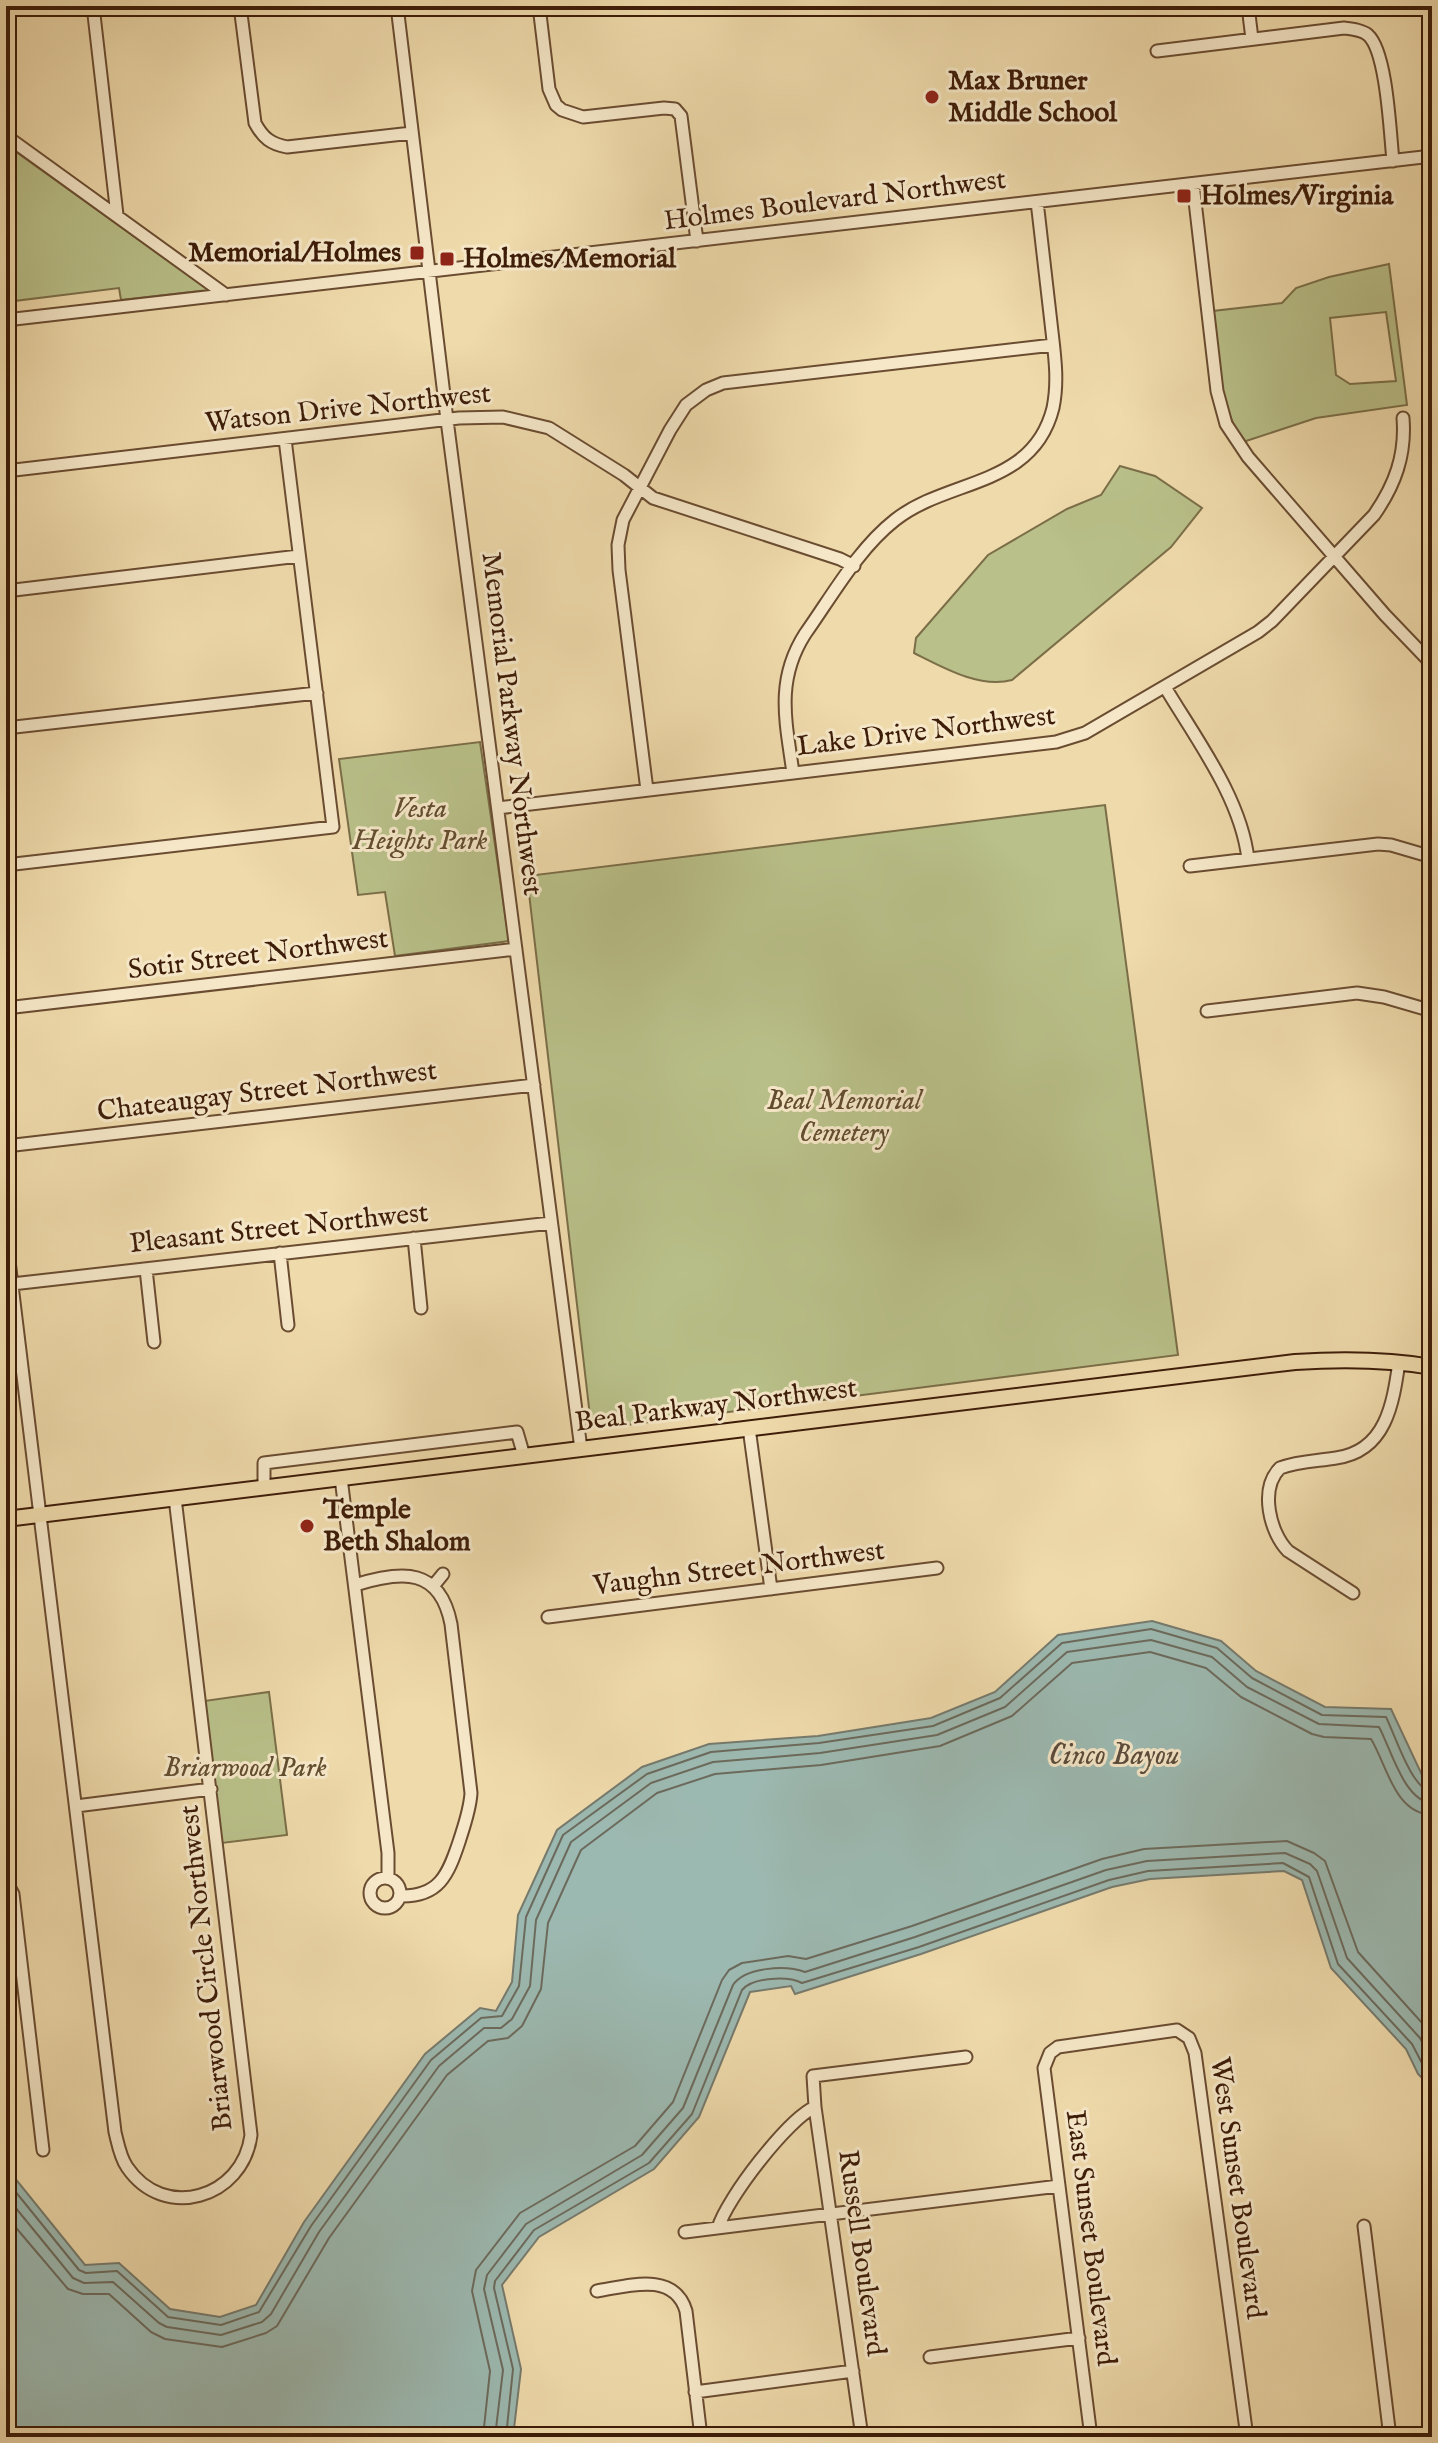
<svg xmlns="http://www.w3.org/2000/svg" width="1438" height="2443" font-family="'IM FELL English',serif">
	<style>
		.green { fill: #b9c089; stroke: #7b6e48; stroke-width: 2; fill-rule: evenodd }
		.water { fill: #9cb9b1; stroke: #767a6d; stroke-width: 2 }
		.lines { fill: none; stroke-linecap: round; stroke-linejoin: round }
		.shore { stroke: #6c6a5c; stroke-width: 2 }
		.minor-casing { stroke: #6a4c31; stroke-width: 15 }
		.major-casing { stroke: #3d1c08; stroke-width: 18 }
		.minor { stroke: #f5e7c8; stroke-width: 11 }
		.major { stroke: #efdaab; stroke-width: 14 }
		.poi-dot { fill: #8f2418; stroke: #f5e7c8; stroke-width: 3 }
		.labels { text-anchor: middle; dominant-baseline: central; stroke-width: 6; stroke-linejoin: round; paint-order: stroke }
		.poi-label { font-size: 28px; font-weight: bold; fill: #3d1c08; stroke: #f5e7c8; text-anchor: start }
		.street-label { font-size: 28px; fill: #3d1c08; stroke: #f5e7c8 }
		.park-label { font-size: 28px; font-style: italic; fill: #624d2f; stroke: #f5e7c8 }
		.water-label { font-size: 30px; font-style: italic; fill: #5a4b3b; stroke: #f5e7c8 }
	</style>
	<rect width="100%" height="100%" fill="#efdaab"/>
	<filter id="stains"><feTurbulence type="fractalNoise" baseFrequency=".0025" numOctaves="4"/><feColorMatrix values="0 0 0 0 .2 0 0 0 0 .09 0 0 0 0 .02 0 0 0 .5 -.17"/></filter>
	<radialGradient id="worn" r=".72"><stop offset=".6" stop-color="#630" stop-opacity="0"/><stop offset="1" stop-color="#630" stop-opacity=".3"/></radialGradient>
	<path class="green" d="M12 149 209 290 121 300 119 288 6 302V158Z
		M1389 264 1407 405 1316 418 1243 442C1218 403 1218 355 1213 311L1282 303 1296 288 1329 277ZM1386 312 1396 381 1350 384 1336 375 1330 318Z
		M1120 466 1155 476 1202 508 1171 547 1012 680C980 689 942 667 914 653L916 638 988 555 1067 509 1101 495Z
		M480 742 509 941 395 956 385 892 358 895 339 759Z
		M1105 805 1178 1355 610 1427 598 1424 590 1416 527 876Z
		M269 1692 287 1835 222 1843 204 1701Z"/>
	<path class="water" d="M1152 1621 1221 1641 1256 1671 1325 1707 1391 1709 1422 1775 1432 1789V2088L1418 2074 1406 2049 1331 1968 1302 1880 1284 1871 1150 1879 1112 1887 921 1954 795 1994 791 1986 750 1992 699 2117 654 2169 539 2237 502 2285 521 2369 513 2437H6V2167L85 2265 119 2263 170 2309 220 2317 256 2305 304 2222 425 2054 480 2008 496 2011 512 1982 518 1915 557 1830 642 1767 709 1744 818 1736 931 1718 995 1692 1058 1635Z"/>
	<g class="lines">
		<path class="shore" d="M6 2180 79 2270 86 2273 117 2271 168 2317 221 2325 259 2312 311 2226 431 2060 481 2018 502 2016 519 1986 526 1917 563 1835 647 1774 711 1752 819 1743 933 1726 1000 1698 1062 1643 1151 1629 1217 1648 1252 1678 1322 1715 1386 1717C1395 1735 1412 1790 1432 1792
			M6 2196 73 2278 84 2283 113 2282 159 2323 167 2327 221 2335 262 2322 271 2314 319 2232 439 2066 484 2028H501L512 2019 530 1986 536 1920 571 1842 651 1783 713 1762 820 1753 937 1735 1005 1707 1067 1652 1151 1640 1212 1657 1247 1687 1319 1724 1379 1727C1391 1749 1404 1801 1432 1803
			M6 2216 68 2289 83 2294H109L151 2332 165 2339 222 2347 266 2333 277 2326 329 2238 447 2075 488 2041 508 2038 522 2026 541 1989 548 1923 581 1850 657 1793 715 1774 821 1765 940 1746 1012 1716 1072 1663 1150 1652 1206 1668 1241 1697 1312 1734 1324 1737 1371 1739C1387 1765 1394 1813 1432 1815
			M483 2437 490 2371 472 2291 476 2270 520 2213 635 2146 673 2102 722 1980 729 1970 742 1963 788 1956 806 1959 912 1926 1102 1859 1144 1849 1287 1841 1314 1853 1325 1861 1358 1952 1432 2034
			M495 2437 503 2370 484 2289 487 2275 526 2224 642 2155 683 2108 733 1985C745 1967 786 1965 805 1972L915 1937 1106 1870 1147 1861 1285 1853 1310 1864 1317 1871 1347 1958 1420 2038 1432 2061
			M506 2437 513 2369 494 2288 495 2281 534 2230 649 2163 692 2114 742 1990C753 1977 788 1976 802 1983L919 1947 1109 1880 1148 1871 1283 1863 1309 1877 1338 1964 1412 2044 1425 2069 1432 2076"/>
		<g class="minor-casing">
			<path id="minor" d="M93 6 117 215
				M240 6 255 123C263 138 271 144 287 147L412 133
				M397 6 447 420 581 1449
				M539 6 549 89 556 105 562 110 583 117 664 108 675 109 681 116 697 241
				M1248 6 1252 39
				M1157 51 1344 28C1352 29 1362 30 1368 35 1387 52 1390 133 1393 161
				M6 136 226 295
				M1193 184 1217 391 1226 424 1248 457 1385 615 1432 664
				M6 320 1432 156
				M6 471 459 418 503 417 549 428 624 475 653 498 840 559 854 566
				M6 591 299 556
				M1165 687C1196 739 1241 798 1248 859
				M6 728 317 693
				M793 773C786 722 775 681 805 634 832 596 858 549 895 520 948 478 1033 488 1053 408 1059 379 1054 351 1051 323 1046 282 1042 242 1037 202
				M647 790 619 570 618 545 623 520 670 430 686 405 706 390 723 383 1053 345
				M498 808 1056 742 1085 733 1258 632 1272 621 1374 515C1395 485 1406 455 1403 418
				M6 865 333 827 285 439
				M1190 866 1378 844 1391 845 1432 857
				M6 1008 516 949
				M1207 1011 1357 993 1384 997 1432 1011
				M6 1146 534 1085
				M6 1236 115 2132C118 2144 120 2157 127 2167 164 2222 243 2198 251 2135L175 1498
				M414 1238 421 1308
				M280 1253 288 1325
				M146 1269 154 1342
				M12 1284 551 1223
				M749 1428 771 1589
				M341 1478 388 1853V1878
				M264 1487V1463L517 1432 524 1456
				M355 1585C403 1570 440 1568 451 1624L471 1793C470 1810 464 1826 459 1842 448 1875 439 1897 400 1896
				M434 1585 443 1574
				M1353 1593 1288 1551C1270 1533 1259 1489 1280 1468 1298 1461 1318 1461 1336 1458 1386 1451 1393 1404 1399 1362
				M548 1617 937 1568
				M76 1806 211 1789
				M370 1893a15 15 0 1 1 30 0a15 15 0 1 1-30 0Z
				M6 1881 13 1894 43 2150
				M1364 2226 1390 2437
				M718 2228C727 2198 788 2119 815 2107
				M685 2232 1059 2186
				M597 2291C628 2286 674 2271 686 2311L701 2437
				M930 2357 1079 2338
				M695 2392 853 2371
				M862 2437 815 2107 813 2076 966 2057
				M1091 2437 1044 2068 1050 2053 1058 2047 1177 2030 1189 2038 1195 2053 1247 2437"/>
		</g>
		<g class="major-casing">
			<path id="major" d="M6 1519 1295 1362C1341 1359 1386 1359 1432 1367"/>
		</g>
		<use href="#minor" class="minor"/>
		<use href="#major" class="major"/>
	</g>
	<g class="poi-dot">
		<circle cx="932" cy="97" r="8"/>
		<rect x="1176" y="188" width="16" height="16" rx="4"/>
		<rect x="409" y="245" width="16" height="16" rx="4"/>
		<rect x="439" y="251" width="16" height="16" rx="4"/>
		<circle cx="307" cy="1526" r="8"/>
	</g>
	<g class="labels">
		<g class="poi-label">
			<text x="948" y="81">Max Bruner<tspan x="948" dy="32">Middle School</tspan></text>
			<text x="1200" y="196">Holmes/Virginia</text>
			<text x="401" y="253" text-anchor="end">Memorial/Holmes</text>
			<text x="463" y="259">Holmes/Memorial</text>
			<text x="323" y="1510">Temple<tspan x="323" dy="32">Beth Shalom</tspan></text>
		</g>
		<g class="street-label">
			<text transform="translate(835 201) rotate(-7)">Holmes Boulevard Northwest</text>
			<text transform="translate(348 409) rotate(-6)">Watson Drive Northwest</text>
			<text transform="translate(511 724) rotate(83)">Memorial Parkway Northwest</text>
			<text transform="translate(926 732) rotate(-7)">Lake Drive Northwest</text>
			<text transform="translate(258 955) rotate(-7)">Sotir Street Northwest</text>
			<text transform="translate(267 1092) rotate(-7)">Chateaugay Street Northwest</text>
			<text transform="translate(279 1229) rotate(-6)">Pleasant Street Northwest</text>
			<text transform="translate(716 1406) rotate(-7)">Beal Parkway Northwest</text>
			<text transform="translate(739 1569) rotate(-7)">Vaughn Street Northwest</text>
			<text transform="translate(207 1968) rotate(-96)">Briarwood Circle Northwest</text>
			<text transform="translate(1237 2188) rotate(82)">West Sunset Boulevard</text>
			<text transform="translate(1090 2238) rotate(83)">East Sunset Boulevard</text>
			<text transform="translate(861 2253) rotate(82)">Russell Boulevard</text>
		</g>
		<g class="park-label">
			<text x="420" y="809">Vesta<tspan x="420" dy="32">Heights Park</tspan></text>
			<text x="844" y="1101">Beal Memorial<tspan x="844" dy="32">Cemetery</tspan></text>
			<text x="245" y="1768">Briarwood Park</text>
		</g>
		<g class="water-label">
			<text x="1114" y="1756">Cinco Bayou</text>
		</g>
	</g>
	<rect width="1438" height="2443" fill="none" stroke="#efdaab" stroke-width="32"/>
	<rect x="8" y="8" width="1422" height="2427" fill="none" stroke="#3d1c08" stroke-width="4"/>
	<rect x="16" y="16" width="1406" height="2411" fill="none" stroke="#3d1c08" stroke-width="2"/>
	<rect width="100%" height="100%" filter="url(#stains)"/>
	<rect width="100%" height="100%" fill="url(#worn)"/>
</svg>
